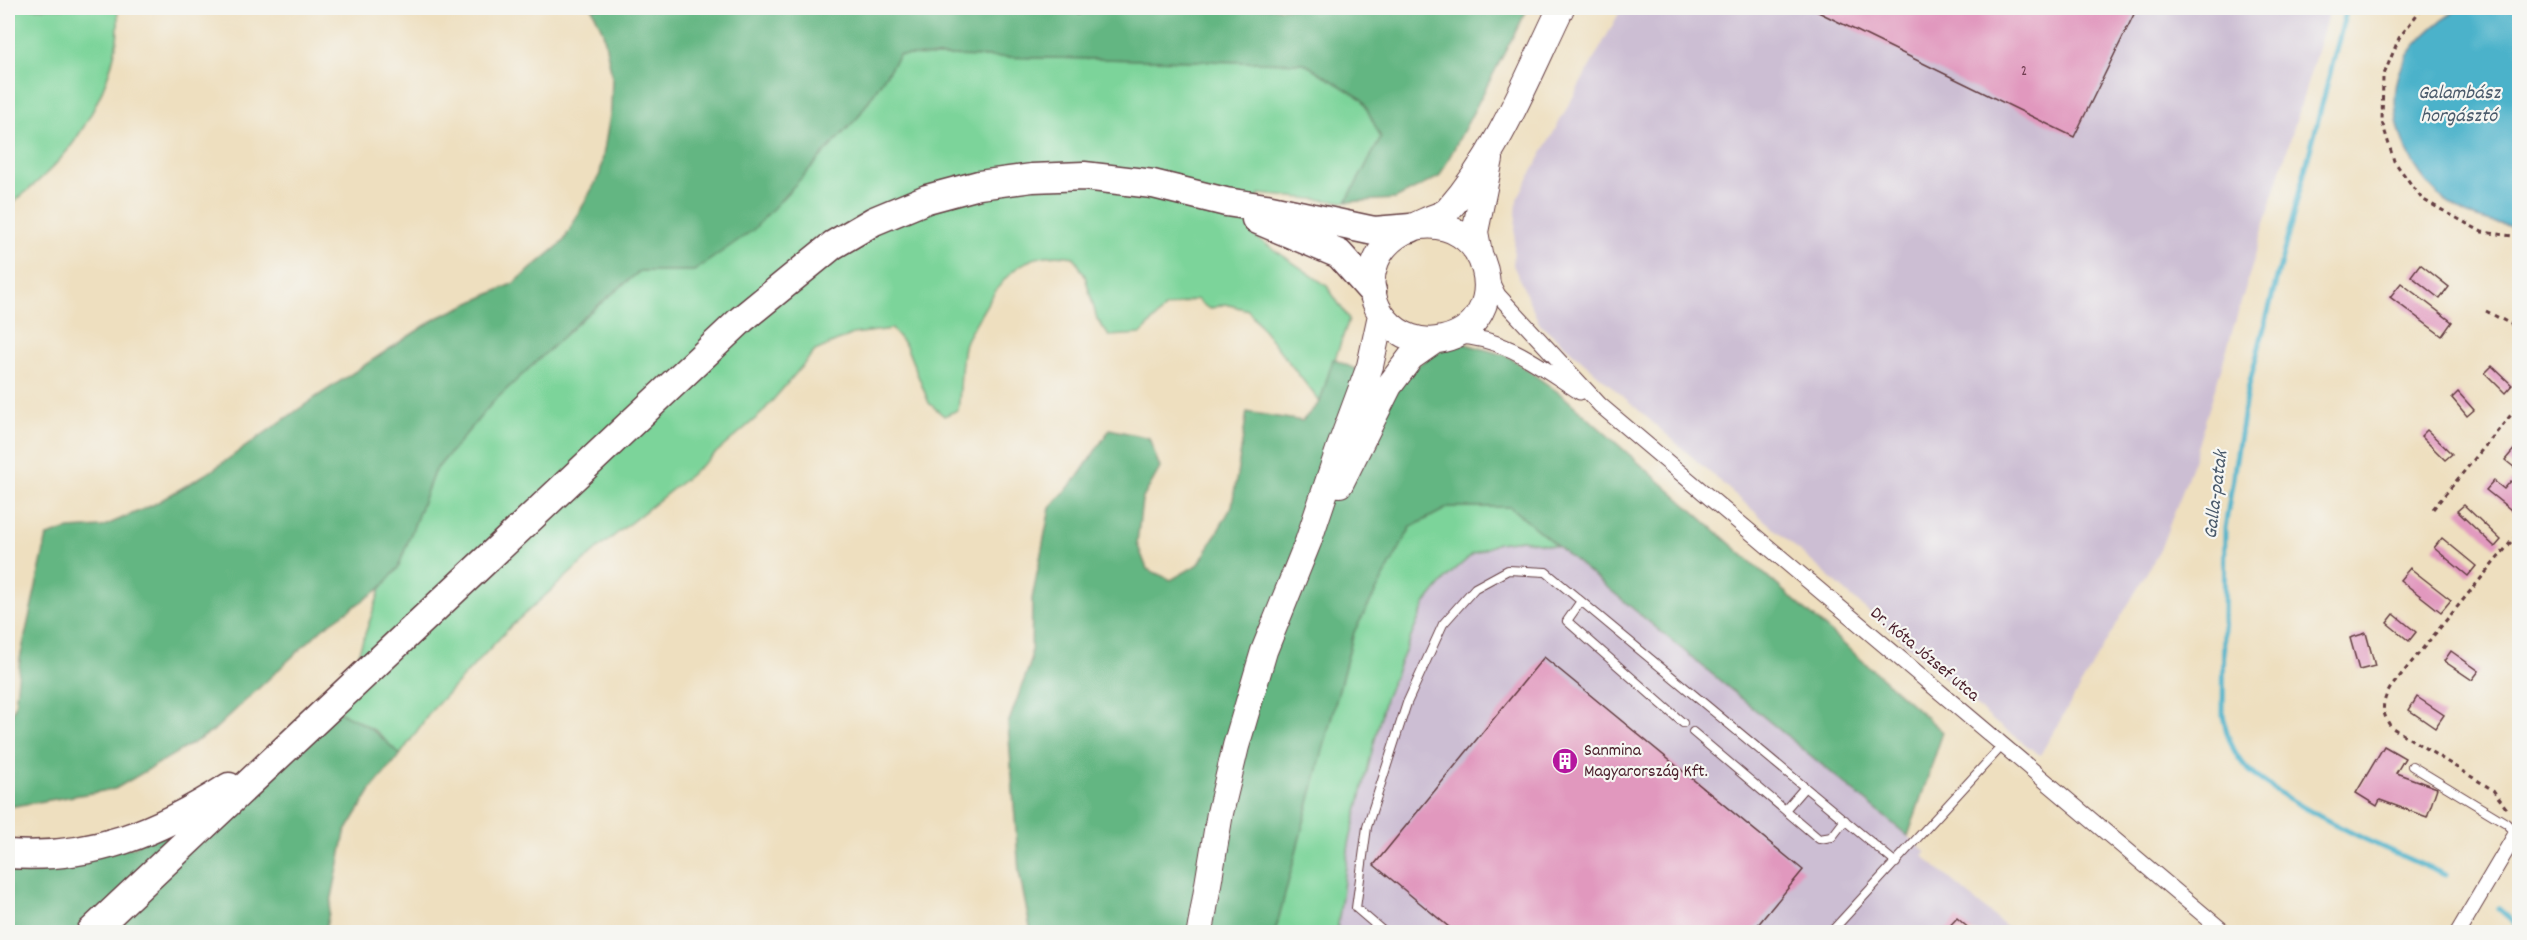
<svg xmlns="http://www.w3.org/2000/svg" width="2527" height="940" font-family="Dekko,sans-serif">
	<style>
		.industrial { fill: #ccbed3 }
		.green { fill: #7bd49a; stroke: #627a62; stroke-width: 1.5 }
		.forest { fill: #64b682; stroke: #576a56; stroke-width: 1.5 }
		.water { fill: #4bb2ca; stroke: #4a687a; stroke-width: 1.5 }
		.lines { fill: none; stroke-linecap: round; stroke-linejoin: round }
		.stream { stroke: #4bb2ca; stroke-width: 5 }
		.building { fill: #e198be }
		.lane-casing { stroke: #633c41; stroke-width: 10 }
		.street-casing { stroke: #633c41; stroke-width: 17 }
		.primary-casing { stroke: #633c41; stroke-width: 28 }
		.highway-casing { stroke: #633c41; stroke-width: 31 }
		.path { stroke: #633c41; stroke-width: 3; stroke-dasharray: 4.5 4.5; stroke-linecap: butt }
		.lane { stroke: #fff; stroke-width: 8 }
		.street { stroke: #fff; stroke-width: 15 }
		.primary { stroke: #fff; stroke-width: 26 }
		.highway { stroke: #fff; stroke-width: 28 }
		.labels { text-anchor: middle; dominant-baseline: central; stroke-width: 4.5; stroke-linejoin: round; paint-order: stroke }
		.number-label { font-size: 15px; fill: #703d50 }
		.street-label { font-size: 18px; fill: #4a1f2b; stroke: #f6f6f2 }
		.poi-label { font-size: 18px; fill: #4a1f2b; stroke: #f6f6f2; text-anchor: start }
		.water-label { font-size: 20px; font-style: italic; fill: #4a5a6b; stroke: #f6f6f2 }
	</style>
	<rect width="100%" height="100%" fill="#f6f6f2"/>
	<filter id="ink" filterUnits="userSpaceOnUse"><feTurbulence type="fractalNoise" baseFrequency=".0167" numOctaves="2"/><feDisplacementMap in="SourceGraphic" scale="12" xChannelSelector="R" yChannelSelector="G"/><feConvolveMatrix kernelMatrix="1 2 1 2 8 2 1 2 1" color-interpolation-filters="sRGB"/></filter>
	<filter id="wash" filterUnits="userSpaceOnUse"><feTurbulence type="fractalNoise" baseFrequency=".008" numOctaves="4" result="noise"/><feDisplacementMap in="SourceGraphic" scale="24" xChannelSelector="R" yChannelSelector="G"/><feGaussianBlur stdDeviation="1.35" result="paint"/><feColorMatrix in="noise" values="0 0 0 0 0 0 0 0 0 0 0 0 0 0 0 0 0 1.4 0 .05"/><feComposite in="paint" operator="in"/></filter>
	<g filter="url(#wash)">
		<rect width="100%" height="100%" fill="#eedfbf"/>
		<path class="industrial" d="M1622 8H2330L2191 468 2160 550 2040 755 1996 723 1539 323 1513 265 1517 199Z
			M1521 540 1557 546 1908 836 1926 852 1923 856 2012 932H1337L1349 844 1385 699 1425 604 1448 576 1473 554 1498 543Z"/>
		<path class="green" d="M8 8H117C124 51 98 107 74 142 56 167 31 188 8 207Z
			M899 55 1304 63 1362 99 1381 138 1346 202 1259 194 1253 235 1327 286 1349 319 1320 402 1248 310 1225 304 1209 309 1196 299 1165 308 1141 334 1109 336 1097 319 1085 276 1074 257C1024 248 1004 275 981 314 976 324 966 336 964 346 960 367 961 389 958 410L944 416 929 403 906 346 892 329 853 334 815 351 761 414 689 476 595 551 510 627 431 711 400 755 376 731 338 712 381 588 398 568 434 472 492 403 585 316 640 271H694L858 117Z
			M1449 507H1510L1557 546 1521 540 1498 543 1473 554 1448 576 1425 604 1385 699 1349 844 1337 932H1275L1354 632 1411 527Z"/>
		<path class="forest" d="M592 8H1528L1439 177 1395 199 1346 202 1381 138 1362 99 1304 63 899 55 858 117 753 230 694 271H640L585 316 492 403 434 472 398 568 381 588 323 628 212 732 115 789 8 807V721L15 706 20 659 47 536 69 529 102 527 153 505 211 471 316 397 435 319 514 283 563 242 600 174 611 109 612 76 603 32Z
			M1455 341 1508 356 1562 395 1943 732 1908 836 1510 507H1449L1411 527 1354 632 1275 932H1031L1019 872 1008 724 1031 661 1032 599 1050 508 1077 478 1110 429 1149 438 1160 468 1142 500 1137 543 1147 569 1171 580 1199 564 1232 506 1247 412 1302 421 1320 402 1333 359 1388 384Z
			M338 712C364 721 381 736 400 755L372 788 345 833 325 932H8V863L134 847Z"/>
		<path class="water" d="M2461 8H2519V229C2503 224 2482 221 2466 214 2419 191 2383 126 2399 74 2407 47 2437 21 2461 8Z"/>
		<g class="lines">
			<path class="stream" d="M2347 8 2246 397 2225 528 2223 715C2226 733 2232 751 2244 765 2256 779 2273 788 2288 798 2338 829 2391 851 2445 875
				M2498 908 2520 928"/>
		</g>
		<g id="blocks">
			<path class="building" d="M1810 8H2137L2074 137Z
				M2420 264 2449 287 2440 299 2411 276Z
				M2401 283 2452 322 2442 336 2390 297Z
				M2492 366 2512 385 2505 393 2485 373Z
				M2458 392 2474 410 2467 416 2452 398Z
				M2427 430 2452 454 2445 460 2421 436Z
				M2516 447 2520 451V472L2505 460Z
				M2494 481 2504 489 2511 481 2520 488V517L2486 490Z
				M2464 505 2501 540 2495 547 2457 511Z
				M2442 538 2476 566 2468 576 2434 548Z
				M2410 568 2451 600 2441 612 2400 580Z
				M2394 614 2416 632 2409 641 2387 623Z
				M2366 633 2375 666 2359 670 2350 638Z
				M2451 651 2479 671 2472 680 2444 661Z
				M1544 657 1803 870 1752 932H1455L1374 865Z
				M2417 697 2444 715 2435 728 2409 710Z
				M2384 746 2405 758 2396 773 2437 788 2427 817 2380 800 2377 806 2356 793Z
				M1957 918 1973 932H1944Z"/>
		</g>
	</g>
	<g filter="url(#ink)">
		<use href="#blocks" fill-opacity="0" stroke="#633c41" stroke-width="1.5"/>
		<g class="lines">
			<g class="lane-casing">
				<path id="lane" d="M1581 601 1567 621 1683 723
					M1693 732 1819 839 1832 837 1845 820
					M2412 766 2506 823 2516 833
					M1785 810 1805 787
					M1384 932 1356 908 1367 827 1407 703 1443 624 1475 588 1508 570 1546 572 1896 863
					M1831 932 2002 746"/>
			</g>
			<g class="street-casing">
				<path id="street" d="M1490 279 1498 295 1600 405 2224 932
					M1456 336C1505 337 1541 367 1580 392
					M2458 932 2520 827"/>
			</g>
			<g class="primary-casing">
				<path id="primary" d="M1411 228C1491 208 1517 322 1443 339 1398 350 1358 304 1376 261 1386 236 1410 228 1432 218 1438 216 1444 214 1448 210 1499 152 1528 76 1561 8
					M1479 253 1475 232 1490 159
					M1340 484 1389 386 1411 357 1434 341
					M1200 932 1220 813 1236 746 1264 651 1308 542 1340 447 1370 366 1381 315"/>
			</g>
			<g class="highway-casing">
				<path id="highway" d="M1256 219 1339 254 1372 291
					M8 854C92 860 159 832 229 787
					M91 932 742 319 833 245 874 221 927 199 979 185 1032 178 1084 176 1153 184 1226 202 1266 208 1374 231 1411 228"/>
			</g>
			<path class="path" d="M2422 8 2399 38 2383 77 2382 122 2394 161 2422 199 2482 232 2520 237
				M1075 14 1175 8
				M2486 311 2520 329
				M2433 509 2520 404
				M2506 808 2493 790 2391 727C2381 712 2381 703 2391 687L2520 531"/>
			<use href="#lane" class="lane"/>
			<use href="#street" class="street"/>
			<use href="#primary" class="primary"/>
			<use href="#highway" class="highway"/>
		</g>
	</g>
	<defs>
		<g id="building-disc" transform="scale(1.35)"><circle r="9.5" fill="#b5179e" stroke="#f6f6f2"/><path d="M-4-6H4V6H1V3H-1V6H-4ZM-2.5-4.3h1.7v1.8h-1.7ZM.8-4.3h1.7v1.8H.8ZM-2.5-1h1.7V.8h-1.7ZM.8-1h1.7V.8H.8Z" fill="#fff"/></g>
	</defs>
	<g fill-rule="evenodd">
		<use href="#building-disc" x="1565" y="761"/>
	</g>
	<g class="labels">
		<g class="number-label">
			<text x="2024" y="72">2</text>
		</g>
		<g class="street-label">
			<text transform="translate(1924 655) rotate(40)">Dr. Kóta József utca</text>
		</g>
		<g class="poi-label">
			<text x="1584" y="751">Sanmina<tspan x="1584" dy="21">Magyarország Kft.</tspan></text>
		</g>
		<g class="water-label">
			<text x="2459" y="94">Galambász<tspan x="2459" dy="23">horgásztó</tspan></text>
			<text transform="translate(2217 495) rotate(-83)">Galla-patak</text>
		</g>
	</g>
	<rect width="2527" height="940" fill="none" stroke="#f6f6f2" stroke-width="30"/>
</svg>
